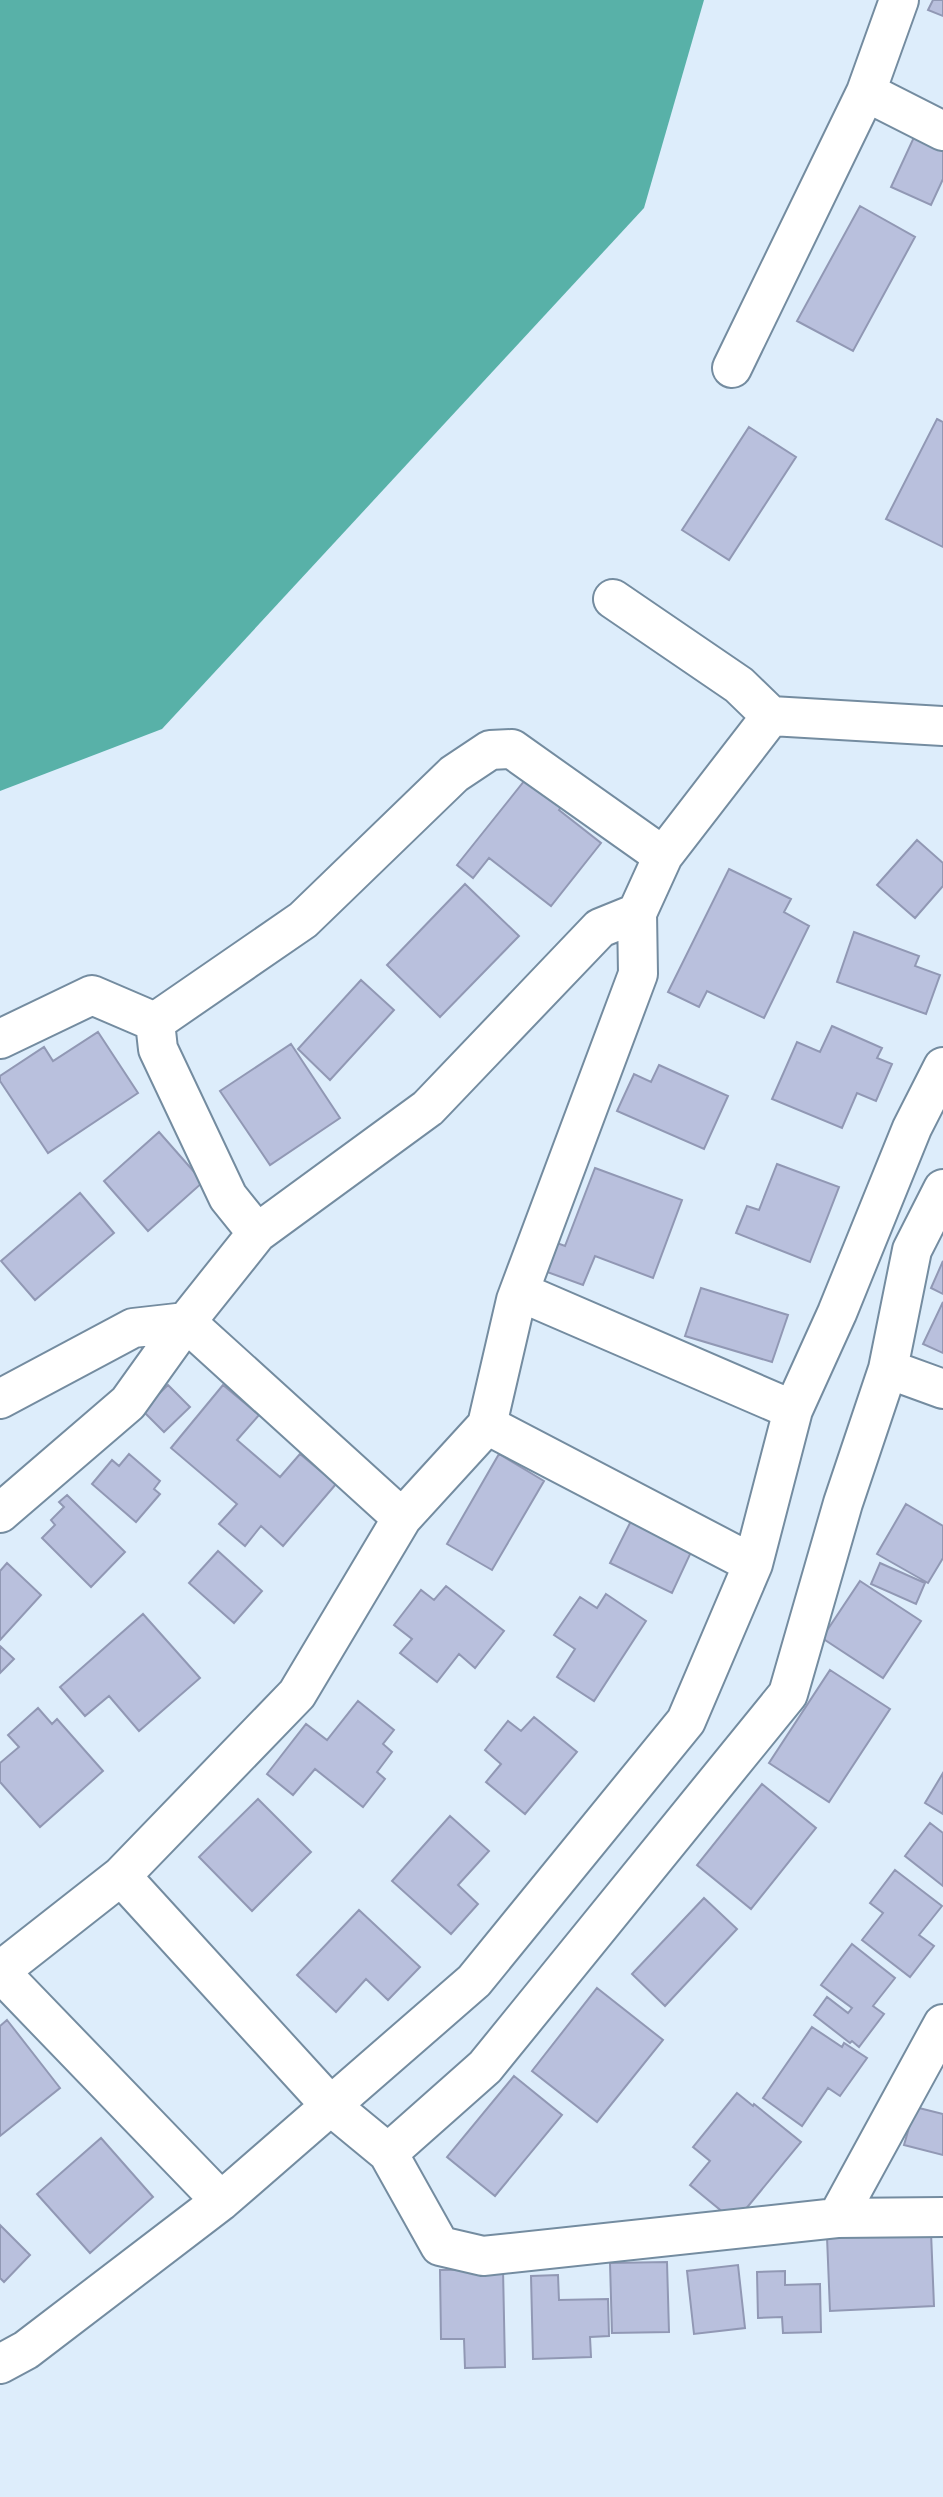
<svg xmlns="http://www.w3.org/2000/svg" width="943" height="2497" font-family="Lato,sans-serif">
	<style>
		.water { fill: #58b1a8 }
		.building { fill: #b9c0dd; stroke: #9198b4; stroke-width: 2 }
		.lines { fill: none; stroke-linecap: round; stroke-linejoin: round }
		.minor-casing { stroke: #748ca0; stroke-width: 42 }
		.minor { stroke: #fff; stroke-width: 38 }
	</style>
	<rect width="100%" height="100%" fill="#ddedfb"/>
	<path class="water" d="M0 0H704L644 208 162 729 0 791Z"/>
	<path class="building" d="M933 0H943V16L928 10Z
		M915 135 943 148V179L931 205 891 187Z
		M860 206 915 237 853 351 797 321Z
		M937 419 943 422V547L886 519Z
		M749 427 796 457 729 560 682 530Z
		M529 775 564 803 559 810 601 843 551 906 489 858 473 878 457 865Z
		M917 840 943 863V886L915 918 877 885Z
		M729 869 791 899 784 912 809 926 764 1018 707 991 699 1007 668 992Z
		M465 884 519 936 440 1017 387 965Z
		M854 932 919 956 915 966 940 975 926 1014 837 982Z
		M361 980 394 1010 330 1080 298 1049Z
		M832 1026 882 1048 877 1058 892 1064 876 1101 857 1093 842 1128 772 1099 797 1042 820 1052Z
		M98 1032 138 1093 48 1153 0 1081V1076L44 1047 53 1061Z
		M291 1044 340 1118 270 1165 220 1091Z
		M659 1065 728 1096 704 1149 617 1111 634 1074 651 1082Z
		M159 1132 203 1182 148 1231 104 1181Z
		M777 1164 839 1187 810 1262 736 1233 747 1206 759 1210Z
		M595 1168 682 1200 653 1278 595 1256 583 1285 539 1269 549 1240 565 1246Z
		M80 1193 114 1233 35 1300 1 1261Z
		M943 1261V1294L931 1288Z
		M701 1288 788 1315 772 1362 685 1336Z
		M943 1302V1353L923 1344Z
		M168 1385 190 1407 164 1432 142 1410Z
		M223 1385 259 1415 237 1440 280 1477 300 1454 336 1484 283 1546 261 1526 245 1546 219 1524 237 1504 171 1448Z
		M129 1454 160 1481 154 1489 160 1494 136 1522 92 1484 112 1460 119 1466Z
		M499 1454 544 1481 492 1570 447 1544Z
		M67 1495 125 1552 91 1587 42 1538 55 1525 51 1520 64 1507 59 1502Z
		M906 1504 943 1526V1558L928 1583 877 1554Z
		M631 1521 692 1550 672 1593 610 1563Z
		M218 1551 262 1591 234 1623 189 1583Z
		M7 1563 41 1595 0 1640V1571Z
		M880 1563 925 1583 916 1604 871 1584Z
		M860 1581 921 1621 883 1678 822 1638Z
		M446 1586 504 1631 475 1668 459 1654 437 1682 400 1653 412 1639 394 1625 421 1590 434 1600Z
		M606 1594 646 1621 594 1701 557 1677 575 1649 554 1635 580 1597 597 1608Z
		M143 1614 200 1678 139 1731 109 1696 85 1716 60 1687Z
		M0 1646 14 1659 0 1673Z
		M830 1670 890 1709 829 1802 769 1763Z
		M358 1701 394 1730 383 1744 392 1752 377 1772 385 1779 363 1807 315 1769 293 1795 267 1774 306 1724 327 1740Z
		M38 1708 52 1724 57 1719 103 1771 40 1827 0 1782V1763L19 1747 8 1735Z
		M534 1717 577 1752 525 1814 486 1782 501 1764 485 1750 508 1721 521 1731Z
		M943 1773V1814L925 1803Z
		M762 1784 816 1828 751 1909 697 1865Z
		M258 1799 311 1852 252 1911 199 1857Z
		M450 1816 489 1851 458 1885 478 1904 451 1934 392 1881Z
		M930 1823 943 1833V1886L905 1856Z
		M895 1870 942 1906 919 1935 934 1946 910 1977 862 1940 883 1913 870 1903Z
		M704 1898 737 1929 665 2006 632 1974Z
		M359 1910 420 1967 388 2000 366 1979 336 2012 297 1975Z
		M852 1944 895 1978 873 2006 884 2014 859 2047 852 2041 850 2043 814 2015 827 1997 848 2013 852 2008 821 1985Z
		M597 1988 663 2040 597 2122 532 2071Z
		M7 2020 60 2088 0 2136V2026Z
		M812 2027 842 2047 844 2043 867 2058 840 2096 828 2088 802 2126 763 2098Z
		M514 2076 562 2115 495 2196 447 2157Z
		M737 2093 753 2106 754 2104 801 2142 735 2222 690 2185 710 2161 693 2147Z
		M915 2107 943 2114V2155L904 2145Z
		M101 2138 153 2197 90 2253 37 2194Z
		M0 2225 30 2255 4 2282 0 2278Z
		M931 2232 934 2306 830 2311 827 2237Z
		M667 2262 669 2332 612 2333 610 2263Z
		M738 2265 745 2328 694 2334 687 2271Z
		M503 2269 505 2367 465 2368 464 2339H441L440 2270Z
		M785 2271V2285L820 2284 821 2332 783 2333 782 2317 758 2318 757 2272Z
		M558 2275 559 2300 608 2299 609 2336 590 2337 591 2357 533 2359 531 2276Z"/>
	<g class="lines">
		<g class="minor-casing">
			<path id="minor" d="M866 92 943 131
				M732 368 866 92 899 0
				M613 599 739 685 771 716 943 726
				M155 1022 158 1049 228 1197 257 1233
				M0 1039 92 995 155 1022 303 920 454 774 490 750 512 749 663 856
				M520 1292 793 1410
				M888 1369 943 1389
				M0 1399 133 1328 186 1322 402 1518
				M487 1425 753 1564
				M0 1513 128 1403 186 1322 257 1233 428 1108 600 928 637 913
				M121 1876 331 2106 388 2153 440 2246 483 2256 837 2218 943 2217
				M0 1971 121 1876 297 1694 402 1518 487 1425 516 1300 638 974 637 913 663 856 771 716
				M0 1972 221 2201
				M388 2153 485 2067 788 1694 843 1503 888 1369 912 1250 943 1189
				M837 2218 943 2024
				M0 2364 26 2350 221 2201 474 1981 686 1721 753 1564 793 1410 837 1313 912 1128 943 1067"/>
		</g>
		<use href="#minor" class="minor"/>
	</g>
</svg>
